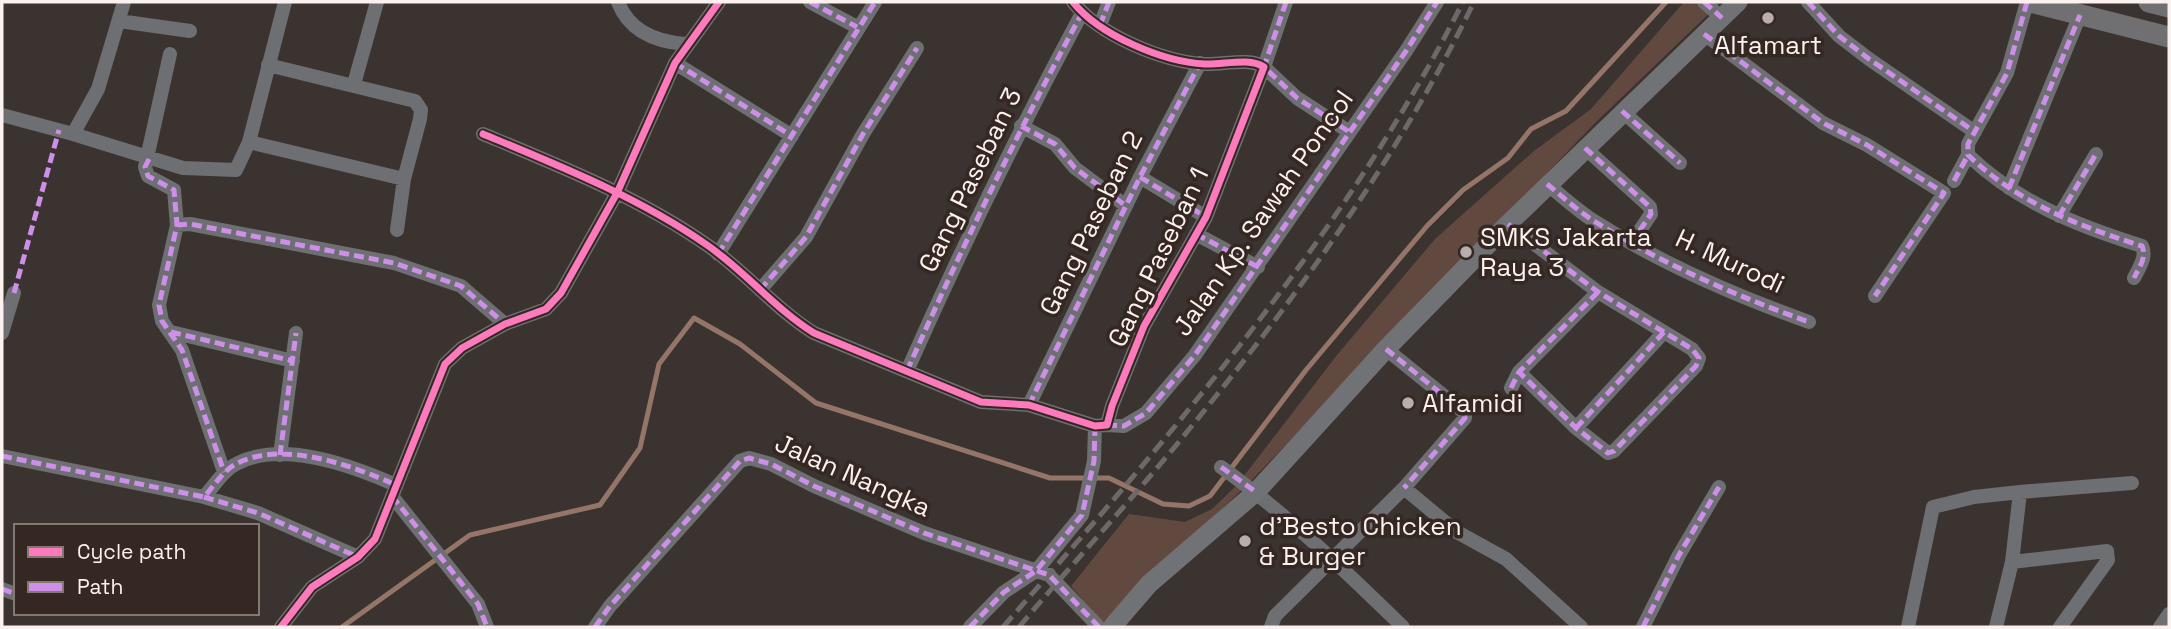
<svg xmlns="http://www.w3.org/2000/svg" width="2171" height="629" font-family="'Space Grotesk',sans-serif">
	<style>
		.green { fill: #624940 }
		.lines { fill: none; stroke-linecap: round; stroke-linejoin: round }
		.stream { stroke: #967569; stroke-width: 5 }
		.street { stroke: #6e6f72; stroke-width: 14 }
		.secondary { stroke: #717275; stroke-width: 19 }
		.primary { stroke: #706f72; stroke-width: 21 }
		.rail { stroke: #6c6968; stroke-width: 5; stroke-dasharray: 14 7; stroke-linecap: butt }
		.quiet { stroke: #ce8fe9; stroke-width: 5; stroke-dasharray: 10 5; stroke-linecap: butt }
		.cycleway-casing { stroke: #352721; stroke-width: 11 }
		.cycleway { stroke: #fd7abc; stroke-width: 7 }
		.poi-dot { fill: #b8aeac; stroke: #352721; stroke-width: 2.5 }
		.labels { text-anchor: middle; dominant-baseline: central; stroke-width: 7; stroke-linejoin: round; paint-order: stroke }
		.poi-label { font-size: 26px; fill: #fbf1ee; stroke: #352721; text-anchor: start }
		.street-label { font-size: 26px; fill: #fbf1ee; stroke: #352721 }
	</style>
	<rect width="100%" height="100%" fill="#3b3330"/>
	<path class="green" d="M1684 2H1721L1595 123 1250 482 1102 623 1071 586 1129 514 1185 522 1212 509 1237 485 1337 355 1435 239 1534 151 1591 109Z"/>
	<g class="lines">
		<path class="stream" d="M342 627 470 535 600 505 640 448 659 364 694 318 740 344 816 403 1050 478H1109L1163 504 1189 506 1210 496 1306 370 1427 226 1463 190 1508 158 1531 129 1566 111 1666 2"/>
		<path class="street" d="M618 2C629 31 656 42 686 44
			M810 2 857 27
			M1286 2 1264 67 1297 98 1348 131
			M1704 2 1722 18
			M1808 2 1839 36 1869 59 1975 132
			M2027 2 2007 73 1968 144V155C2017 202 2078 226 2142 246 2147 257 2139 268 2134 278
			M119 21 190 31
			M1100 25 1109 2
			M1704 34 1823 123 1867 145 1944 193 1875 296
			M170 54 145 167 148 176 174 190 177 225 159 305 162 321 182 350 224 472
			M675 63 792 136
			M268 65 415 101 421 110 420 119 404 179 397 230
			M354 84 377 2
			M1622 111 1680 163
			M2 115 73 134 98 89 124 2
			M1021 126 1055 144 1075 168 1126 206
			M73 134 183 168 236 170 249 142 285 2
			M483 134C560 166 638 197 707 245 745 271 774 308 814 333L981 402 1029 405 1095 426 1107 425 1112 406 1144 326 1206 217 1264 67C1249 57 1223 65 1205 64 1163 62 1099 35 1073 2
			M249 142 404 179
			M1585 148 1650 207 1651 214 1632 242
			M1140 177 1206 217
			M1954 181 1968 155
			M1547 184C1563 197 1578 211 1594 221 1660 263 1736 296 1809 322
			M2009 188 2080 15
			M2059 216 2096 154
			M1508 224 1598 292 1692 349 1699 358 1696 366 1614 451 1608 453 1576 428 1519 372
			M177 225 190 224 394 263 461 286 505 324
			M1196 234 1258 267
			M718 254 875 2
			M760 290 806 237 863 134 917 48
			M171 332 293 361
			M2 333 14 293
			M907 371C961 249 1019 130 1082 13
			M1511 388 1519 372 1598 292
			M1029 405 1140 177 1200 63
			M1107 425 1124 426 1146 413 1195 355 1406 51 1437 2
			M1576 428 1664 332
			M280 455 296 333
			M2 456 204 497C215 485 223 470 238 463 284 440 353 466 396 485
			M1221 467C1287 514 1345 571 1403 627
			M1404 488 1457 532 1506 559 1581 627
			M392 496 478 604 487 627
			M204 497 258 513 358 557
			M2012 562 2107 551 2108 560 2060 627
			M2 589 16 594
			M281 627 312 587 358 557 375 539 445 364 462 348 505 324 546 309 561 293 617 193 675 63 719 2
			M595 627 610 606 740 461 749 458 771 464 814 486 924 533 1049 575 1099 627
			M970 627 1004 592 1036 571 1082 515 1094 461 1095 426
			M1271 627 1275 616 1404 488 1465 418V413L1386 349
			M1643 627 1679 555 1719 487
			M1908 627 1933 507 1974 497 2020 492
			M1996 627 2012 562 2020 492 2132 483
			M2160 627 2169 614"/>
		<path class="secondary" d="M1112 627 1149 584 1256 492 1386 349 1508 224 1738 2"/>
		<path class="primary" d="M2030 2 2169 37
			M2149 2 2169 7"/>
		<path class="rail" d="M1003 627C1173 433 1346 233 1463 2
			M1019 627C1077 558 1139 492 1195 422 1300 293 1402 151 1474 2"/>
		<path class="quiet" d="M810 2 857 27
			M1286 2 1264 67 1297 98 1348 131
			M1704 2 1722 18
			M1808 2 1839 36 1869 59 1975 132
			M2027 2 2007 73 1968 144V155C2017 202 2078 226 2142 246 2147 257 2139 268 2134 278
			M1100 25 1109 2
			M1704 34 1823 123 1867 145 1944 193 1875 296
			M675 63 792 136
			M1622 111 1680 163
			M1021 126 1055 144 1075 168 1126 206
			M1585 148 1650 207 1651 214 1632 242
			M149 159 145 167 148 176 174 190 177 225 159 305 162 321 182 350 224 472
			M1140 177 1206 217
			M1954 181 1968 155
			M1547 184C1563 197 1578 211 1594 221 1660 263 1736 296 1809 322
			M2009 188 2080 15
			M2059 216 2096 154
			M1508 224 1598 292 1692 349 1699 358 1696 366 1614 451 1608 453 1576 428 1519 372
			M177 225 190 224 394 263 461 286 505 324
			M1196 234 1258 267
			M718 254 875 2
			M760 290 806 237 863 134 917 48
			M14 293 59 130
			M171 332 293 361
			M1386 349 1465 413V418L1404 488
			M907 371C961 249 1019 130 1082 13
			M1511 388 1519 372 1598 292
			M1029 405 1140 177 1200 63
			M1107 425 1124 426 1146 413 1195 355 1406 51 1437 2
			M1576 428 1664 332
			M280 455 296 333
			M2 456 204 497C215 485 223 470 238 463 284 440 353 466 396 485
			M1221 467 1256 492
			M392 496 478 604 487 627
			M204 497 258 513 358 557
			M2 589 16 594
			M595 627 610 606 740 461 749 458 771 464 814 486 924 533 1049 575 1099 627
			M970 627 1004 592 1036 571 1082 515 1094 461 1095 426
			M1643 627 1679 555 1719 487"/>
		<g class="cycleway-casing">
			<path id="cycleway" d="M483 134C560 166 638 197 707 245 745 271 774 308 814 333L981 402 1029 405 1095 426 1107 425 1112 406 1144 326 1206 217 1264 67C1249 57 1223 65 1205 64 1163 62 1099 35 1073 2
				M281 627 312 587 358 557 375 539 445 364 462 348 505 324 546 309 561 293 617 193 675 63 719 2"/>
		</g>
		<use href="#cycleway" class="cycleway"/>
	</g>
	<g class="poi-dot">
		<circle cx="1768" cy="18" r="7"/>
		<circle cx="1466" cy="252" r="7"/>
		<circle cx="1408" cy="403" r="7"/>
		<circle cx="1245" cy="541" r="7"/>
	</g>
	<g class="labels">
		<g class="poi-label">
			<text x="1768" y="45" text-anchor="middle">Alfamart</text>
			<text x="1480" y="237">SMKS Jakarta<tspan x="1480" dy="30">Raya 3</tspan></text>
			<text x="1422" y="403">Alfamidi</text>
			<text x="1259" y="526">d'Besto Chicken<tspan x="1259" dy="30">&amp; Burger</tspan></text>
		</g>
		<g class="street-label">
			<text transform="translate(970 180) rotate(-64)">Gang Paseban 3</text>
			<text transform="translate(1263 213) rotate(-55)">Jalan Kp. Sawah Poncol</text>
			<text transform="translate(1091 223) rotate(-64)">Gang Paseban 2</text>
			<text transform="translate(1158 257) rotate(-64)">Gang Paseban 1</text>
			<text transform="translate(1730 261) rotate(25)">H. Murodi</text>
			<text transform="translate(853 475) rotate(24)">Jalan Nangka</text>
		</g>
	</g>
	<rect width="2171" height="629" fill="none" stroke="#fbf1ee" stroke-width="7"/>
	<rect x="14" y="524" width="245" height="91" fill="#352721" stroke="#847873" stroke-width="2"/>
	<rect x="28" y="547" width="35" height="10" fill="#fd7abc" stroke="#847873" stroke-width="2"/>
	<text x="77" y="559" font-size="21" fill="#fbf1ee">Cycle path</text>
	<rect x="28" y="582" width="35" height="10" fill="#ce8fe9" stroke="#847873" stroke-width="2"/>
	<text x="77" y="594" font-size="21" fill="#fbf1ee">Path</text>
</svg>
